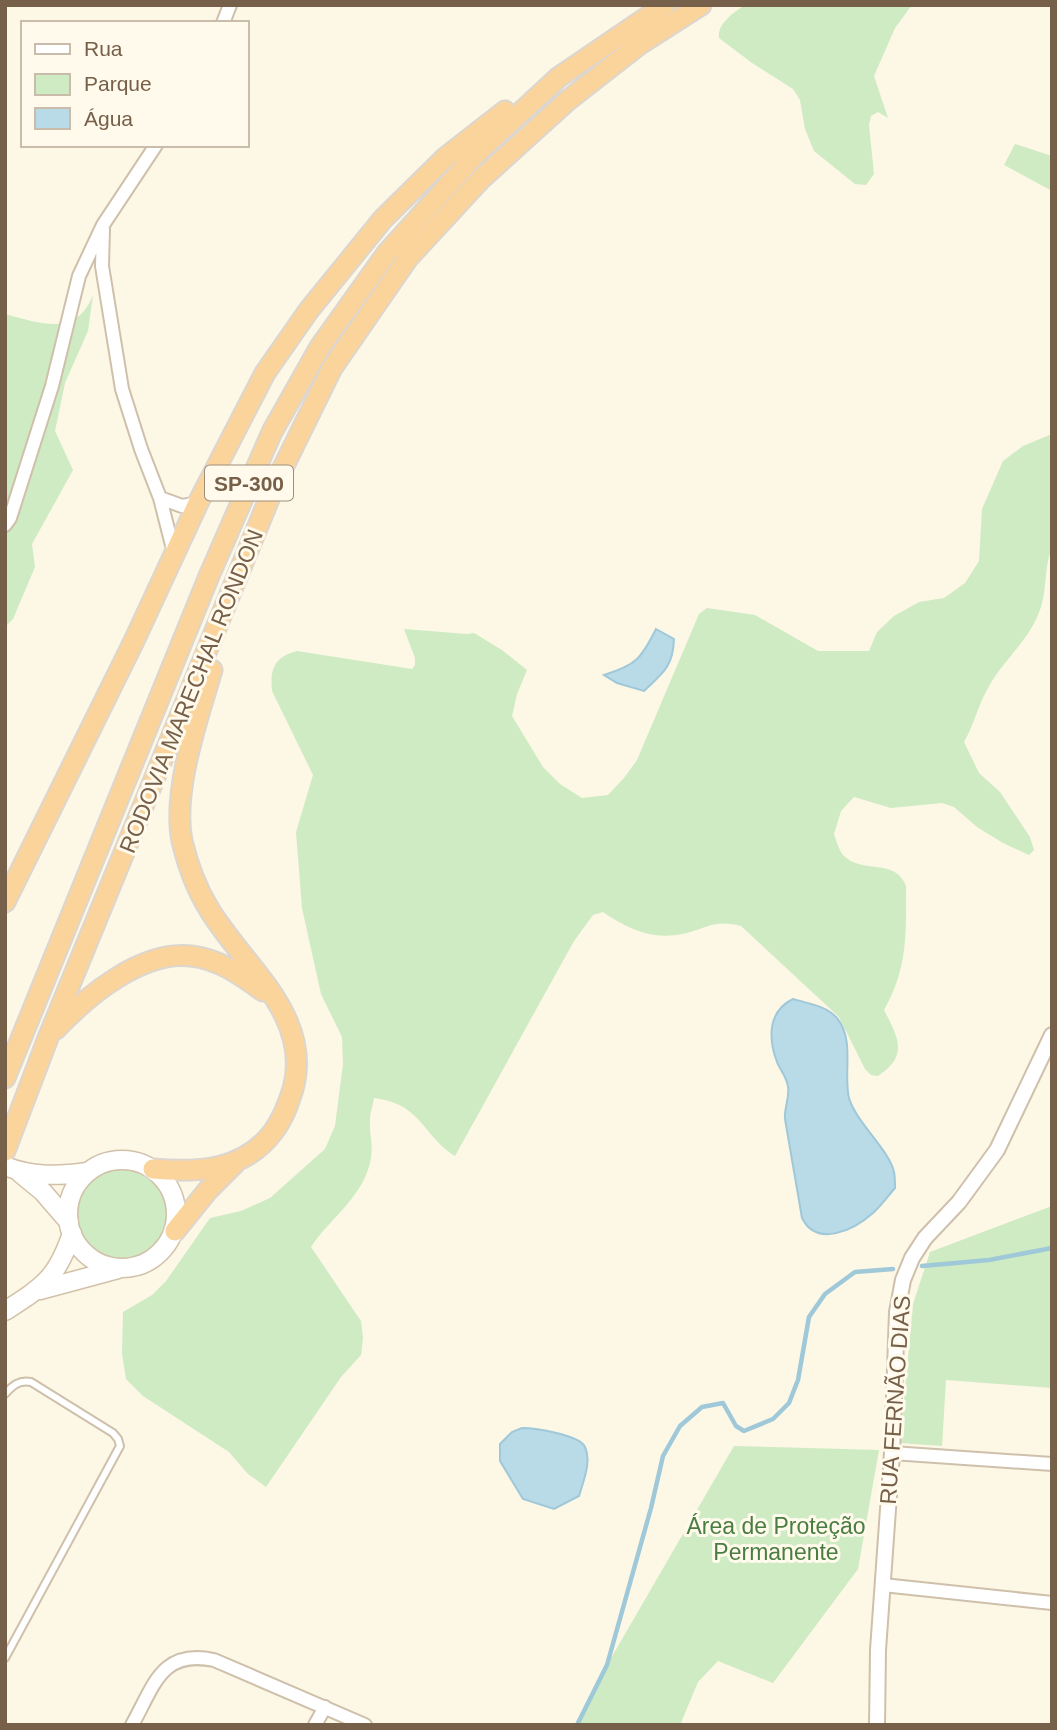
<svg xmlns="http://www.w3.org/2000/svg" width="1057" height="1730" font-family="Arial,sans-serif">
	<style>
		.green { fill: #ceebc3 }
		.water { fill: #b9dae7; stroke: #9fc8d9; stroke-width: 2 }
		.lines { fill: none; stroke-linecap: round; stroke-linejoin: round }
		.stream { stroke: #9fc8d9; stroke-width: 4.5 }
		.service-casing { stroke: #cfc0ab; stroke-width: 10 }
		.minor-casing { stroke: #cfc0ab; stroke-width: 16 }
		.tertiary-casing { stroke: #cfc0ab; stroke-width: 18 }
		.secondary-casing { stroke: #d2c1a8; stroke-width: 21 }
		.trunk-casing { stroke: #dcd6d0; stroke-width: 23 }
		.service { stroke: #fff; stroke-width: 6 }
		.minor { stroke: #fff; stroke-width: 12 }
		.tertiary { stroke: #fff; stroke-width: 14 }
		.secondary { stroke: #fff; stroke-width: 18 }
		.trunk { stroke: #fbd49c; stroke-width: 19 }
		.labels { text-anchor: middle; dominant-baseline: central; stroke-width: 6; stroke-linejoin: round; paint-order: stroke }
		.shield { fill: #fffaec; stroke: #a08e7a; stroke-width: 2 }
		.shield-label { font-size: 21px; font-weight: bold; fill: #776049 }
		.street-label { font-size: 23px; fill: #776049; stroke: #fffaec }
		.park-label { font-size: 23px; fill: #4a7d41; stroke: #fffaec }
	</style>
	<rect width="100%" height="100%" fill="#fdf7e5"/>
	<path class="green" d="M745 5H912L895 28 874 76 888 118 878 112 871 116 869 125 874 174 866 185 855 184 814 151 805 129 800 100 793 89 752 63 719 38C717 24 734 12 745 5Z
		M1015 144 1052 156V191L1004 165Z
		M93 295 88 331 65 383 55 431 73 470 32 544 35 567 13 619 5 627V314C40 323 76 338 93 295Z
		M1052 434V548C1044 566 1047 588 1041 607 1030 641 1004 658 988 688 978 705 974 725 964 742L979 773 1000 792 1030 837 1034 850 1029 855 1003 843 977 827 954 807 942 803 891 808 854 797 841 811 834 834C836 840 839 850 843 855 862 875 895 857 906 886 906 933 908 968 884 1010 898 1037 909 1056 878 1076L871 1075 865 1069 839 1017 741 926C713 919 707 929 682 934 651 940 628 929 603 912L593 915 574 941 455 1156C421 1134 422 1104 374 1098 373 1105 370 1113 370 1119 369 1136 374 1144 370 1163 361 1199 330 1218 311 1247L361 1321 363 1338 361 1355 341 1377 266 1487 248 1474 229 1452 143 1396 126 1379 122 1354 123 1312 152 1295 166 1281 210 1218 241 1211 270 1198 325 1149 335 1126 343 1064 342 1037 321 994 302 908 296 832 313 775 272 691C270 669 274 657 297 651L412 669 415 665V658L404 629 467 634 474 633 502 650 527 670 517 694 512 716 543 767 560 784 582 798 608 795 624 778 637 760 699 614 707 608 755 615 818 651H869L877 632 894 616 919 602 944 598 965 583 979 561 982 509 1003 461 1023 446Z
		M76 1215a46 46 0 1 1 92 0a46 46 0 1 1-92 0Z
		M1052 1206V1388L946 1380 942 1446 900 1443 913 1304 930 1252Z
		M734 1446 879 1450 858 1569 773 1683 718 1661 698 1682 680 1725H577L607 1665Z"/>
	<path class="water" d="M656 629 674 639C673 667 663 673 644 691L617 683 604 675C636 665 641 659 656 629Z
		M793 999C807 1003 827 1006 837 1018 855 1040 843 1073 849 1098 856 1122 890 1151 894 1172 895 1177 895 1183 895 1188 888 1196 881 1206 873 1213 854 1230 817 1248 802 1218L785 1119C784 1108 790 1097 788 1087 787 1077 780 1070 777 1062 768 1038 768 1011 793 999Z
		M522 1428C535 1428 580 1435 585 1447 592 1461 583 1482 579 1496L554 1509 523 1499 500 1461V1444L512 1432Z"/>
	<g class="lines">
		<path class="stream" d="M922 1266 989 1260 1052 1248
			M577 1725 607 1665 651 1508 663 1456 680 1426 702 1407 723 1403 736 1426 744 1431 773 1419 789 1403 798 1380 809 1317 825 1294 855 1272 893 1269"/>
		<g class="service-casing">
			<path id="service" d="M5 1394C13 1385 19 1380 31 1382L113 1433 118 1439 120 1446 5 1658"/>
		</g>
		<g class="minor-casing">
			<path id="minor" d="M223 23 230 5
				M103 229 102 266 122 389 141 449 160 498 174 553
				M160 498 182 506 198 503
				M5 525 10 518 52 386 79 276 103 225 156 145
				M892 1453 1052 1464
				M883 1585 1052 1603
				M132 1725C154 1686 161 1649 214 1660L365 1725
				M315 1725 325 1707"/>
		</g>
		<g class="tertiary-casing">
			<path id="tertiary" d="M877 1725 878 1650 892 1453 897 1312 903 1280 912 1258 925 1238 959 1202 997 1150 1052 1035"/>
		</g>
		<g class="secondary-casing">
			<path id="secondary" d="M68 1214a54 54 0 1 1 108 0a54 54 0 1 1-108 0Z
				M5 1166C32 1177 59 1176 87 1172
				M20 1173 43 1192 69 1222
				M40 1290 118 1269
				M5 1311C44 1286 57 1278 72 1233"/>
		</g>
		<g class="trunk-casing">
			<path id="trunk" d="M5 902 134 641 198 503 265 373 309 310 383 219 446 157 505 111
				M56 1029C87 996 142 950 191 956 219 959 241 975 263 991
				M5 1078 209 576 272 432 320 347 387 253 477 153 559 77 665 5
				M5 1151 48 1038 276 482 332 368 408 258 481 179 567 101 640 44 701 5
				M153 1169C197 1173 244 1171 273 1132 283 1119 288 1105 293 1089 313 1015 243 966 209 909 196 888 188 866 182 841 172 791 198 718 212 670
				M175 1231 208 1190 235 1163"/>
		</g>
		<use href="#service" class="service"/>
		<use href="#minor" class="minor"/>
		<use href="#tertiary" class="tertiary"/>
		<use href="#secondary" class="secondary"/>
		<use href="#trunk" class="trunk"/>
	</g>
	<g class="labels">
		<rect class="shield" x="205" y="465.5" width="88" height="35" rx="5"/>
		<g class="shield-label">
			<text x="249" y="483">SP-300</text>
		</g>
		<g class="street-label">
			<text transform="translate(191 691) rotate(-68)">RODOVIA MARECHAL RONDON</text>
			<text transform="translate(895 1400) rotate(-86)">RUA FERNÃO DIAS</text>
		</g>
		<g class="park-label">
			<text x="776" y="1526">Área de Proteção<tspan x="776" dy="26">Permanente</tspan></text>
		</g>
	</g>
	<rect width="1057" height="1730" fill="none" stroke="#776049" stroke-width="14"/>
	<rect x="21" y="21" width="228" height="126" fill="#fffaec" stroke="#c9bcab" stroke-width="2"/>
	<rect x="35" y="44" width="35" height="10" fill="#ffffff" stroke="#c9bcab" stroke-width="2"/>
	<text x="84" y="56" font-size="21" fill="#776049">Rua</text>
	<rect x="35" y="74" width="35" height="21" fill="#ceebc3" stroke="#c9bcab" stroke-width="2"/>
	<text x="84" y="91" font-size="21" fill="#776049">Parque</text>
	<rect x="35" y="108" width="35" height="21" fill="#b9dae7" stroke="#c9bcab" stroke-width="2"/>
	<text x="84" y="126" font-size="21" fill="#776049">Água</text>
</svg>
